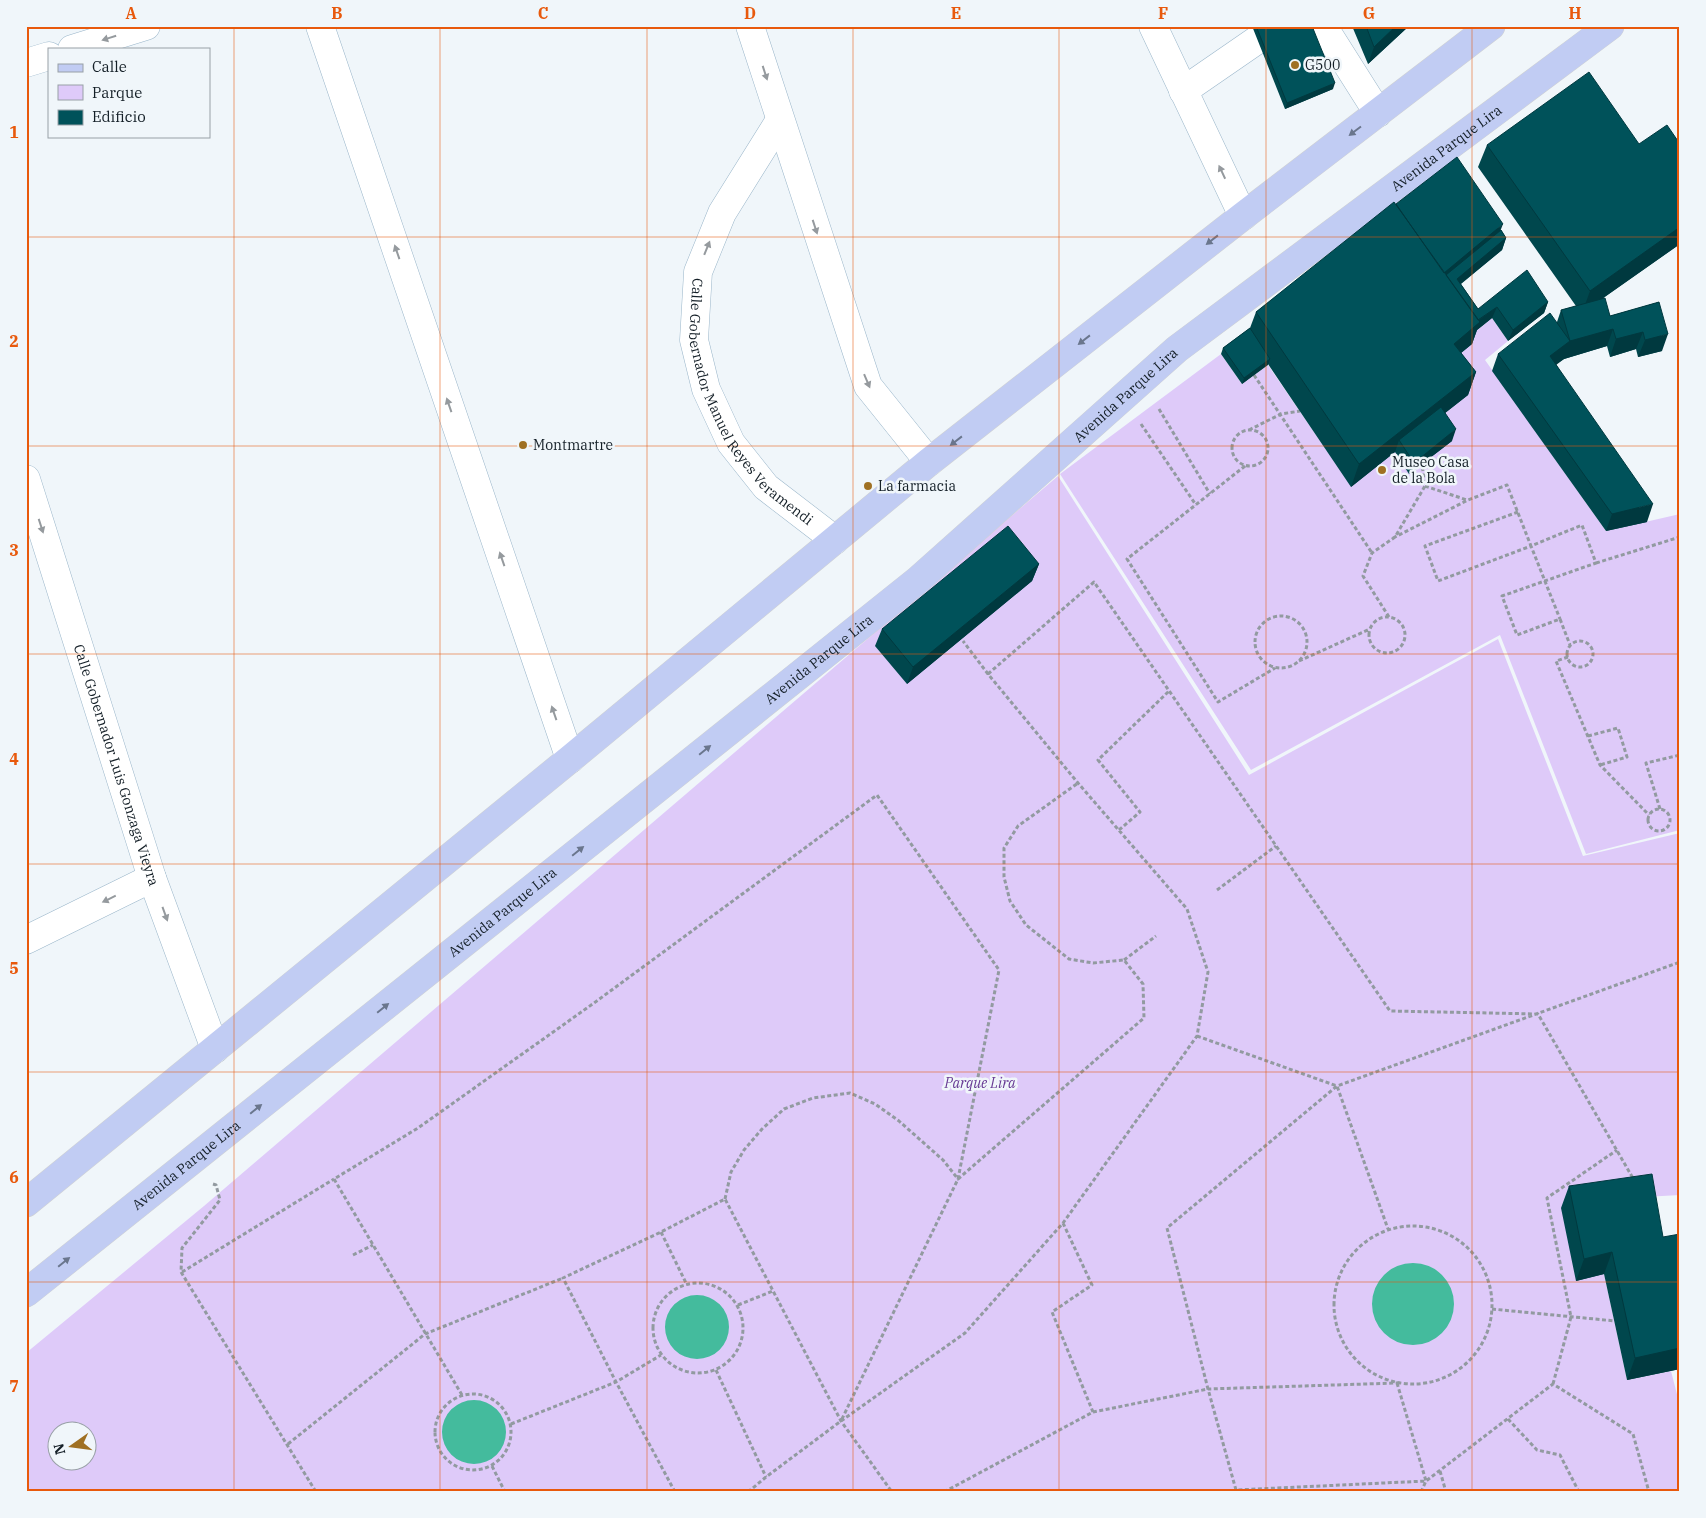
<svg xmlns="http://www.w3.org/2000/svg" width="1706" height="1518" font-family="'IBM Plex Serif',serif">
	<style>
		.green { fill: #decaf9; fill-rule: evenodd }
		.water { fill: #44bb9d }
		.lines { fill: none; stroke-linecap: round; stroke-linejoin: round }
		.minor-casing { stroke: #9ab6ca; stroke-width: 29 }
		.major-casing { stroke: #d0d2d4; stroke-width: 29 }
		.path { stroke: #929aa0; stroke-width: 3; stroke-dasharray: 4 2.5; stroke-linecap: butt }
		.minor { stroke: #fff; stroke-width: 28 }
		.major { stroke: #c1ccf3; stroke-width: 28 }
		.wall { fill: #00474d }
		.shaded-wall { fill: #00393f }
		.building { fill: #00525a; stroke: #00393f }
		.oneway { fill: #959a9e }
		.oneway2 { fill: #6a768d }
		.grid { fill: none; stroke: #e8590c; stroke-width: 1; stroke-opacity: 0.55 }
		.poi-dot { fill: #9f7023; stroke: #f0f6fa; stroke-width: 2 }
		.labels { text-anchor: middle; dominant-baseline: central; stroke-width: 5; stroke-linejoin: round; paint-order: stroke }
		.poi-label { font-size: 14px; fill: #141f27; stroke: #f0f6fa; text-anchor: start }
		.street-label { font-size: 14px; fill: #141f27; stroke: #f0f6fa }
		.park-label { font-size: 14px; font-style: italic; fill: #673a94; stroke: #f0f6fa }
		.neatline { fill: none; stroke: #e8590c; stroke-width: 2 }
		.grid-label { font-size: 16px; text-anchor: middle; font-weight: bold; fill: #e8590c }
	</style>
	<rect width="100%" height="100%" fill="#f0f6fa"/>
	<path class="green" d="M1492 318 1508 341 1485 360 1606 531 1680 514V830L1586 854 1500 635 1251 770 1060 474 1221 354 1242 384 1268 365 1351 486 1395 452 1410 474 1437 419 1445 366 1471 344 1467 338Z
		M1058 476 1249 775 1498 639 1583 856 1680 833V986L1677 987 1680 1024V1195L1644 1197 1604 1274 1627 1380 1671 1371 1680 1406V1492H26V1353L204 1206ZM58 1430H88V1460H58Z"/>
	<path class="water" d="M1372 1304a41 41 0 1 1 82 0a41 41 0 1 1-82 0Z
		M665 1327a32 32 0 1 1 64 0a32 32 0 1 1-64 0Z
		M442 1432a32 32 0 1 1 64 0a32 32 0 1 1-64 0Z"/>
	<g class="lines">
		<g class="minor-casing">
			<g id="minor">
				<path d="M320 26 570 759"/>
				<path d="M750 26 868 386 929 462"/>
				<path d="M1153 26 1243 216"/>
				<path d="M1323 26 1378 113"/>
				<path d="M72 49 146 26"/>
				<path d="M26 63 49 56"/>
				<path d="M1183 91 1257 40"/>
				<path id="s1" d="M780 120 722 213 698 272 694 340 706 389 731 443 766 487 835 540"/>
				<path id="s2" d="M26 479 152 878 215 1049"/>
				<path d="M26 940 152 878"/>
			</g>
		</g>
		<g class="major-casing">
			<g id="major">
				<path d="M26 1203 570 759 929 462 1243 216 1491 26"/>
				<path id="s3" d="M26 1293 918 580 1177 349 1610 26"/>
			</g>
		</g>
		<path class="path" d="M1254 375 1372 553
			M1159 409 1210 494
			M1141 424 1196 505
			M1249 430 1281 414 1300 411
			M1232 448a18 18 0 1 1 36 0a18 18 0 1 1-36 0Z
			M1245 466 1127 559 1218 702 1275 668
			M1425 486 1467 500
			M1518 512 1425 546 1438 581 1531 546 1560 619
			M1393 538 1468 500 1507 485 1531 546 1582 525 1596 563 1502 596 1517 635 1560 619 1570 645
			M1596 563 1680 537
			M1255 642a26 26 0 1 1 52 0a26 26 0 1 1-52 0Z
			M1389 617 1363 576 1372 553 1395 537 1425 486 1422 464
			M1369 635a18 18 0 1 1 36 0a18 18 0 1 1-36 0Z
			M1567 654a13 13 0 1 1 26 0a13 13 0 1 1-26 0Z
			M1568 657 1556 661 1600 765 1649 815
			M1299 661 1370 629
			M988 674 1094 582 1390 1011 1538 1014 1634 1180
			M1588 736 1618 728 1627 757 1600 765
			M1648 820a11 11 0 1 1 22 0a11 11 0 1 1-22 0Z
			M1660 809 1646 763 1680 755
			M1119 830 1140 812 1098 760 1169 691
			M1217 890 1276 846
			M1124 960 1156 936
			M1197 1036 1337 1086 1388 1229
			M213 1184 216 1185 220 1200 182 1248 181 1272 316 1492
			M725 1199 731 1172 744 1150 762 1129 784 1109 813 1098 850 1093 875 1104 899 1121 943 1160 958 1179 1144 1018 1143 984 1124 960 1093 963 1069 959 1026 925 1010 901 1004 877V848L1018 826 1078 783
			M1063 1223 1092 1285 1052 1312 1093 1412
			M1334 1305a79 79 0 1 1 158 0a79 79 0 1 1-158 0Z
			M661 1232 686 1283
			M353 1255 373 1245
			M182 1272 334 1179
			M653 1328a45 45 0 1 1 90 0a45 45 0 1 1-90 0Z
			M738 1305 773 1291
			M1492 1309 1615 1321
			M716 1370 766 1477
			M1397 1383 1426 1481 1236 1490 1208 1389Z
			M1553 1384 1571 1317 1547 1198 1617 1150
			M435 1432a38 38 0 1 1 76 0a38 38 0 1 1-76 0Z
			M462 1395 334 1179 418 1128 594 1003 877 795 999 970 958 1179 841 1421
			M1508 1419 1537 1450 1560 1455 1579 1492
			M511 1424 616 1382 661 1355
			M288 1444 425 1334 563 1278
			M492 1466 505 1492
			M1440 1471 1446 1492
			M675 1492 616 1382 563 1278 661 1232 725 1199 841 1421 892 1492
			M748 1492 766 1477 841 1421 965 1333 1063 1223 1197 1036 1208 972 1187 909 1078 783 988 674 963 641
			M944 1492 1093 1412 1208 1389 1167 1228 1337 1086 1680 962
			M1421 1492 1426 1481 1553 1384 1633 1434 1649 1492"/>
		<use href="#minor" class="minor"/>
		<use href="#major" class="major"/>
	</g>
	<path class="wall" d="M1252 26H1312L1333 89 1285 109Z
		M1352 26H1409L1368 64Z
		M1680 144V244L1603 298 1610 316 1659 302 1662 351 1638 357 1636 349 1610 357 1607 346 1564 359 1556 364 1647 522 1606 531 1492 371 1498 354 1557 322 1561 310 1576 306 1478 167 1487 145Z
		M1396 204 1501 230 1506 238 1502 250 1461 284 1478 309 1548 302 1544 313 1508 341 1492 318 1477 330 1472 344 1461 353 1476 372 1468 395 1445 413 1452 441 1409 474 1395 452 1351 487 1268 364 1242 384 1221 354 1223 348 1250 328 1256 312Z
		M1039 564 1032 581 907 684 875 646 882 629Z
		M1569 1186 1663 1237 1680 1369 1627 1380 1604 1274 1576 1281 1561 1208Z"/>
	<path class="shaded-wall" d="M1396 26H1409L1368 64 1374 47Z
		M1335 83 1333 89 1285 109 1287 103Z
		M1503 224 1496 242 1443 286 1441 275Z
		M1680 227V244L1582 313 1590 291Z
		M1506 238 1502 250 1453 290 1457 279Z
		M1548 302 1544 313 1508 341 1513 330Z
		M1497 307 1492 318 1477 330 1472 344 1445 366 1454 344 1471 326Z
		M1613 329 1607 346 1564 359 1570 341Z
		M1643 332 1636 349 1610 357 1616 339Z
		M1668 334 1662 351 1638 357 1645 340Z
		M1570 341 1564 359 1544 374 1550 356Z
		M1270 359 1268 365 1242 384 1244 378Z
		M1476 372 1468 395 1403 446 1399 440 1395 452 1351 487 1359 464Z
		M1456 429 1452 441 1409 474 1414 463Z
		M1653 504 1647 522 1606 531 1612 514Z
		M1039 564 1032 581 907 684 913 667Z
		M1612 1252 1604 1274 1576 1281 1584 1259Z
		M1680 1348V1369L1627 1380 1635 1358Z"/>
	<path class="building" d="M1256 26H1312L1335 83 1287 103Z
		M1366 26H1396L1374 47Z
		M1589 72 1639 144 1667 125 1680 144V227L1590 291 1487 145Z
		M1457 157 1503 224 1444 273 1396 204Z
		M1394 202 1480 322 1454 344 1476 372 1359 464 1256 312Z
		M1501 230 1506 238 1457 279 1478 309 1527 270 1548 302 1513 330 1497 307 1478 320 1446 275Z
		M1605 298 1610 316 1659 302 1668 334 1645 340 1643 332 1616 339 1613 329 1570 341 1561 310Z
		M1550 313 1570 341 1550 356 1653 504 1612 514 1498 354Z
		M1250 328 1270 359 1244 378 1223 348Z
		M1441 407 1456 429 1414 463 1399 440Z
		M1008 526 1039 564 913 667 882 629Z
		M1652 1174 1663 1237 1680 1234V1348L1635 1358 1612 1252 1584 1259 1569 1186Z"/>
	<defs><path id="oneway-solid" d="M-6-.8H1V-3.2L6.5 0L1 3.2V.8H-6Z" transform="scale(1.25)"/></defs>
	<g class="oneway">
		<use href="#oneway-solid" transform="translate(109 38) rotate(163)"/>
		<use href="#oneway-solid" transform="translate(765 73) rotate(72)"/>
		<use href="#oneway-solid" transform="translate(1222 172) rotate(-115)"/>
		<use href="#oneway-solid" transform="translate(815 227) rotate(72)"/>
		<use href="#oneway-solid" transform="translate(707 248) rotate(-68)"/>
		<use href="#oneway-solid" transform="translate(397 252) rotate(-109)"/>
		<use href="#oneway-solid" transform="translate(867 381) rotate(67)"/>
		<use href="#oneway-solid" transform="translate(449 405) rotate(-109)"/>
		<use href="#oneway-solid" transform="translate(41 526) rotate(72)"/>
		<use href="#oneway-solid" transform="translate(502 559) rotate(-109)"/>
		<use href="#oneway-solid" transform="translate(554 713) rotate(-109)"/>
		<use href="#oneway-solid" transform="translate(109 899) rotate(154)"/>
		<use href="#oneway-solid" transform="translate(165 914) rotate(70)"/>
	</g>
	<g class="oneway2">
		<use href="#oneway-solid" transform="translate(1355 131) rotate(143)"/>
		<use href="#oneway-solid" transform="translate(1212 240) rotate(142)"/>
		<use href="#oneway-solid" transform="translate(1084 340) rotate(142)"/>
		<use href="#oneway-solid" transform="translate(956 441) rotate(142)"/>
		<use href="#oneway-solid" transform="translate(705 750) rotate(-39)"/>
		<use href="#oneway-solid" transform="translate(578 851) rotate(-39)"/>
		<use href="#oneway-solid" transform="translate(383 1008) rotate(-39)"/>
		<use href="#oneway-solid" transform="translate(256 1109) rotate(-39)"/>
		<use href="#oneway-solid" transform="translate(64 1262) rotate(-39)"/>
	</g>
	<path class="grid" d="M234 26V1492M440 26V1492M647 26V1492M853 26V1492M1059 26V1492M1266 26V1492M1472 26V1492M26 237H1680M26 446H1680M26 654H1680M26 864H1680M26 1072H1680M26 1282H1680"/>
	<g class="poi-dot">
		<circle cx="1295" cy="65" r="5"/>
		<circle cx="523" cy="445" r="5"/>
		<circle cx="1382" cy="470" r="5"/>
		<circle cx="868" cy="486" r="5"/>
	</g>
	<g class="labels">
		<g class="poi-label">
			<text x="1305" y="65">G500</text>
			<text x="533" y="445">Montmartre</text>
			<text x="1392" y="462">Museo Casa<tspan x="1392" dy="16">de la Bola</tspan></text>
			<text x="878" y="486">La farmacia</text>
		</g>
		<g class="street-label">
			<text stroke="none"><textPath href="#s3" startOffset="1825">Avenida Parque Lira</textPath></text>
			<text stroke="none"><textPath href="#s3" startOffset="1420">Avenida Parque Lira</textPath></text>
			<text stroke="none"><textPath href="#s1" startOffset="322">Calle Gobernador Manuel Reyes Veramendi</textPath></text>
			<text stroke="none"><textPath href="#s3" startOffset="1015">Avenida Parque Lira</textPath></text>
			<text stroke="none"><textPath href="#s2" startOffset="300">Calle Gobernador Luis Gonzaga Vieyra</textPath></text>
			<text stroke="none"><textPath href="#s3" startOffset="610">Avenida Parque Lira</textPath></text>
			<text stroke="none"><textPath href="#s3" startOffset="205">Avenida Parque Lira</textPath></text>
		</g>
		<g class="park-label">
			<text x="980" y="1083">Parque Lira</text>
		</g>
	</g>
	<rect width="1706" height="1518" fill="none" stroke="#f0f6fa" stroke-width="55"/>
	<rect x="48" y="48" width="162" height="90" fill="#f0f6fa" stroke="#98a0a6"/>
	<rect x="58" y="64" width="25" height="8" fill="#c1ccf3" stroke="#98a0a6"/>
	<text x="92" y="72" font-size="15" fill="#141f27">Calle</text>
	<rect x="58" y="85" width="25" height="15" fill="#decaf9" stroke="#98a0a6"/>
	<text x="92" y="98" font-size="15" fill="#141f27">Parque</text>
	<rect x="58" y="110" width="25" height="15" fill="#00525a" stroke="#98a0a6"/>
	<text x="92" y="122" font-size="15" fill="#141f27">Edificio</text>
	<g transform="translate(72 1446) rotate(256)"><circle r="24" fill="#f0f6fa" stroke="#98a0a6"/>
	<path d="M0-4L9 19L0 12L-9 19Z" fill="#9f7023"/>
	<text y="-8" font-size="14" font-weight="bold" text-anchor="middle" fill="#141f27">N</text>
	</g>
	<rect x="28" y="28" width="1650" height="1462" class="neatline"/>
	<g class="grid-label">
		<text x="131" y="19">A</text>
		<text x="337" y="19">B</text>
		<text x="543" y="19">C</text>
		<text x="750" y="19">D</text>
		<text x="956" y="19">E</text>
		<text x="1163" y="19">F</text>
		<text x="1369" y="19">G</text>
		<text x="1575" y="19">H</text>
		<text x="14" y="138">1</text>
		<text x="14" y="347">2</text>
		<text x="14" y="556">3</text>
		<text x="14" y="765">4</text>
		<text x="14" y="974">5</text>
		<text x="14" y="1183">6</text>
		<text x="14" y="1392">7</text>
	</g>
</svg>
